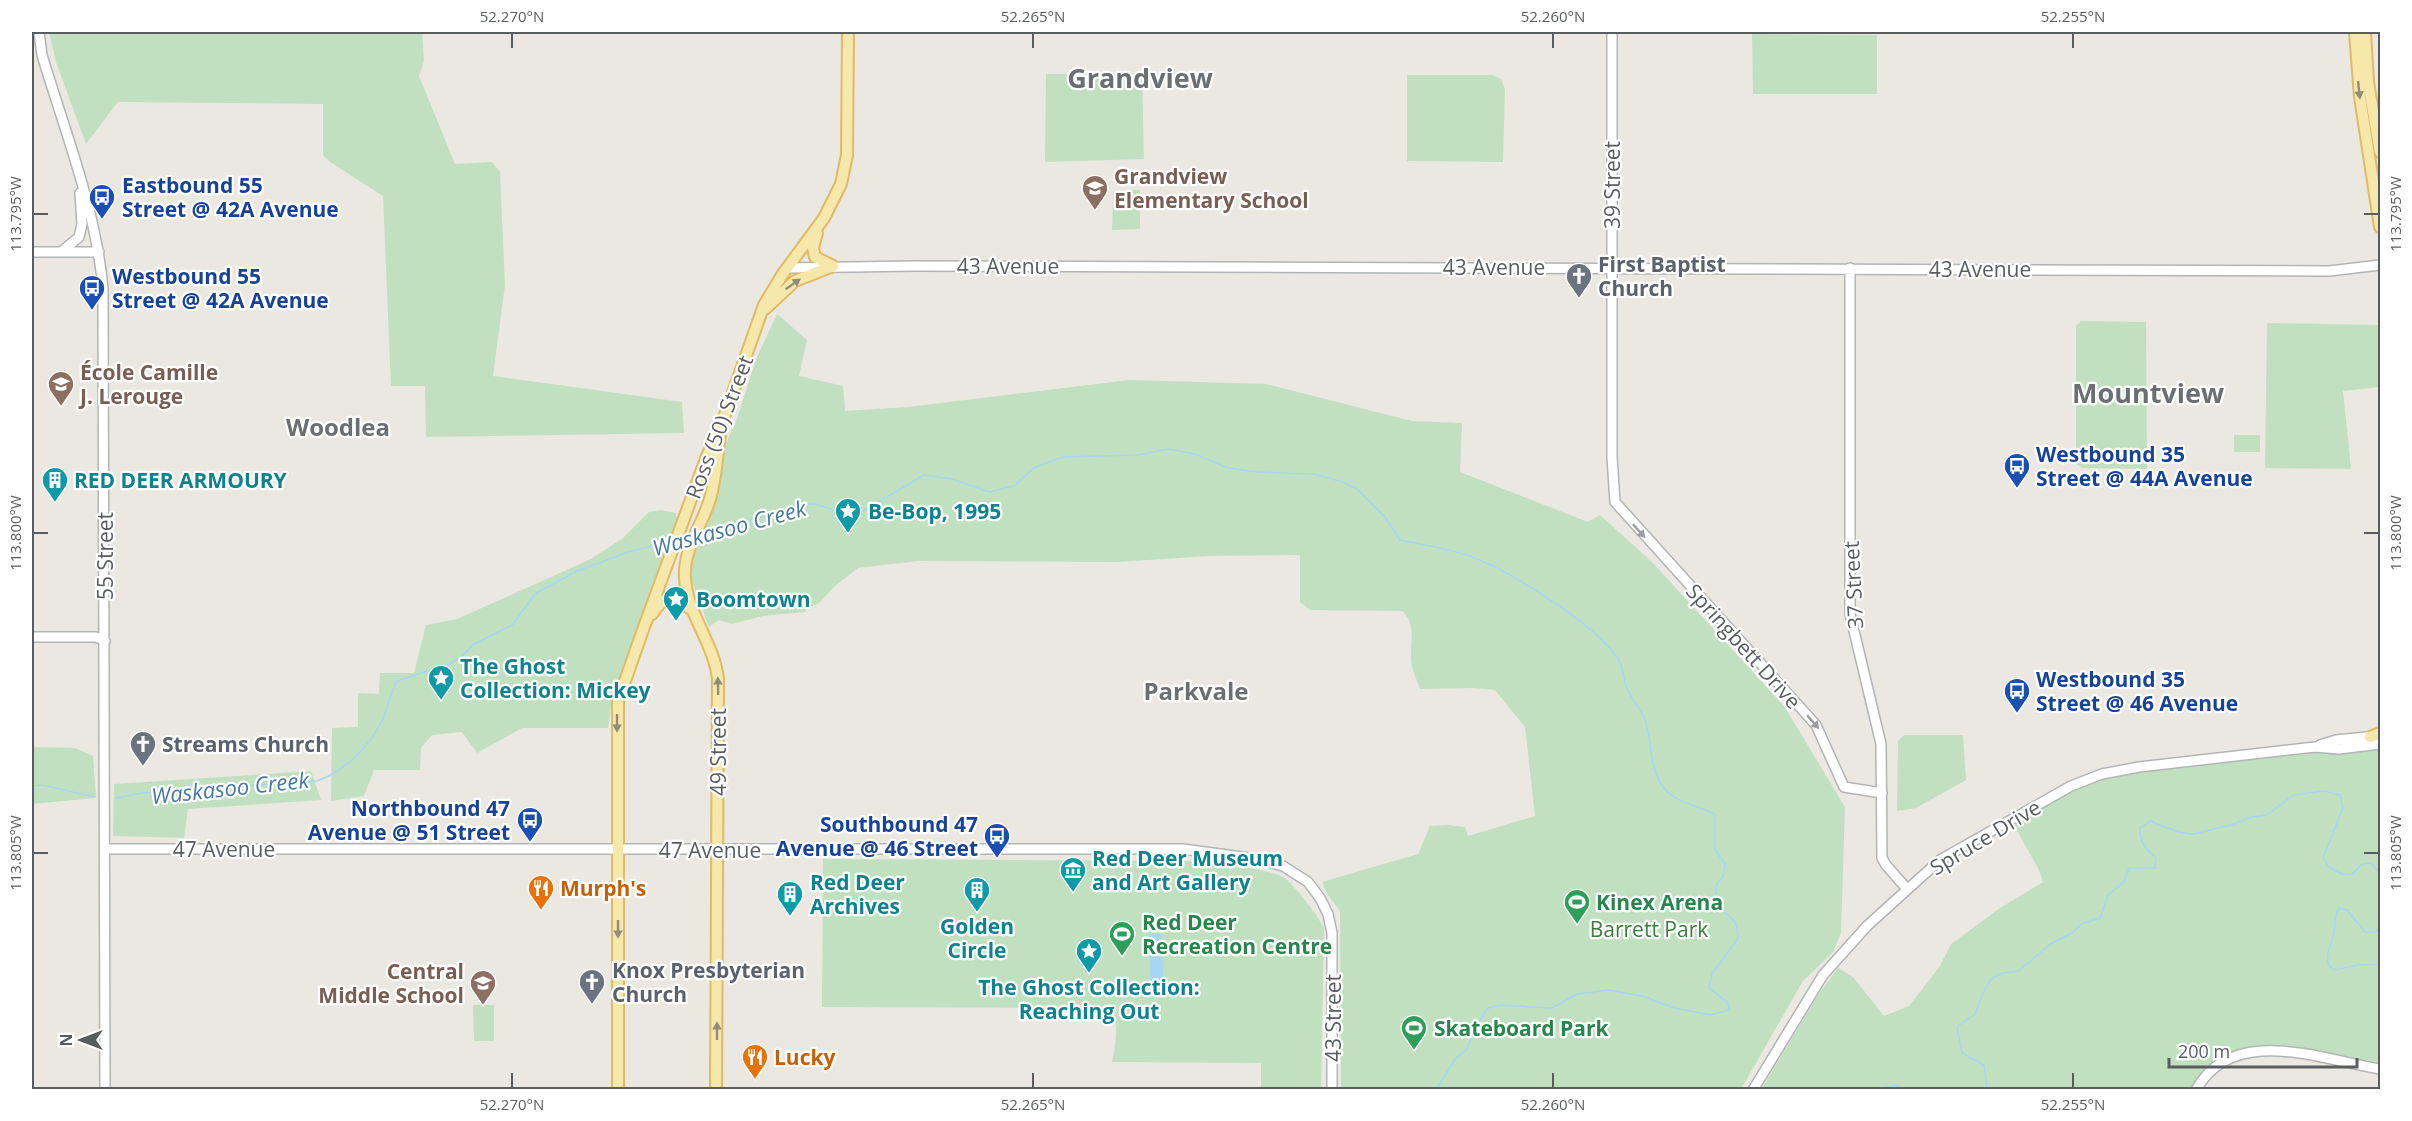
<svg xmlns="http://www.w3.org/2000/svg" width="2412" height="1121" font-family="'Open Sans',sans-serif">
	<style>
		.green { fill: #c1e0c0 }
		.water { fill: #a7d6f5 }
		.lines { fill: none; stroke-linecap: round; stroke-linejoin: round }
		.stream { stroke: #a7d6f5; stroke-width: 1.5 }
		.minor-casing { stroke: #b2b4b7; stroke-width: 12 }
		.major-casing { stroke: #e1ba64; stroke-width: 14 }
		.minor { stroke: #fff; stroke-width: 9 }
		.major { stroke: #f6e7ab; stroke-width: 10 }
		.oneway { fill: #918d7a }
		.oneway2 { fill: #9c9ea0 }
		.ticks { fill: none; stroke: #5a5d60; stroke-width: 2 }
		.labels { text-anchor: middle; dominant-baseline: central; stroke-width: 4.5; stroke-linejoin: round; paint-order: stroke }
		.education-label { font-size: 21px; font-weight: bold; fill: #785e54; stroke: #fff; text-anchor: start }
		.transit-label { font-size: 21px; font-weight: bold; fill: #164399; stroke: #fff; text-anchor: start }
		.street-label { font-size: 21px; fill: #5a5d60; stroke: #fff }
		.worship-label { font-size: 21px; font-weight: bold; fill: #5b616d; stroke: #fff; text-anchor: start }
		.culture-label { font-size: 21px; font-weight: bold; fill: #0d838f; stroke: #fff; text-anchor: start }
		.food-label { font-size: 21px; font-weight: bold; fill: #c56008; stroke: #fff; text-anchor: start }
		.leisure-label { font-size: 21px; font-weight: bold; fill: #27864d; stroke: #fff; text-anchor: start }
		.park-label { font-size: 21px; fill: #3c7d3d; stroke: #fff }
		.water-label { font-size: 22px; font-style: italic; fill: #4778a5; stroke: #fff }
		.quarter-label { font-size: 24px; font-weight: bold; fill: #6b6f72; stroke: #fff }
		.district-label { font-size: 27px; font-weight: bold; fill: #6b6f72; stroke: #fff }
		.neatline { fill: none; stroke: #5a5d60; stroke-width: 2 }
		.ticks-label { font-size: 15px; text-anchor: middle; fill: #5a5d60 }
	</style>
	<rect width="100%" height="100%" fill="#ebe8e1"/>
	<path class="green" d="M49 32H422L424 61 419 76 455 164 492 162 500 172 505 285 493 376 682 402 684 433 426 437 425 386H391L383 196 330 162 323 155V104L118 102 86 144 56 62Z
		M1752 34 1877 35V94H1753Z
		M1142 73 1144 159 1045 162 1046 74Z
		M1407 75H1493L1501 79 1505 89 1503 162 1407 161Z
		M1140 190V229L1112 230 1113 191Z
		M777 314 807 340 799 376 843 386 845 411 908 407 1130 380 1266 384 1412 421 1462 423 1460 472 1588 522 1600 515 1652 562 1784 706 1845 807 1841 933 1833 952 1803 981 1741 1089H1341L1340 911 1327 894 1322 882 1418 854 1430 826 1448 825 1465 827 1468 836 1535 816 1525 727 1495 690 1473 688 1420 689C1417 680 1412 670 1411 661 1410 643 1417 624 1402 611L1310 610 1300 602V555L1209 556 1117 562 918 561 858 568 835 586 819 603 808 608 805 612 763 616 732 624 719 620 709 627 691 579 692 562 718 492 725 445 737 419 756 359Z
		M2081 321 2146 322 2147 469 2082 468 2076 464V326Z
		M2267 323 2380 325V387L2343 391 2351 469 2265 468Z
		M2234 435H2260V452H2234Z
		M661 510 676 513 678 526 613 693 608 728H522L477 753 462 732 432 735 421 748 420 770H374L364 796 331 801 332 728 358 727V693L379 694 380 673H414L426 625 457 619 591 559 623 538 649 512Z
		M1904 735H1963L1966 780 1916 808 1897 811 1898 741Z
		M32 747 75 748 93 756 96 798 32 804V782L34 780 32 773Z
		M2339 749H2380V1063C2326 1054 2219 1018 2195 1089L1761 1090 1818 995 1838 968 1853 977 1884 1016 1909 1006 1940 966 1951 944 2000 908 2043 882 2039 870 2011 820 2060 793 2119 769Z
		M311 771 321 800 188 809 184 838 113 836 114 784Z
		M823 859 1198 861C1217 864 1272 868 1286 879 1300 892 1315 912 1324 928L1321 1089H1261V1063L1112 1062C1115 1043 1123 1019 1103 1008L822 1007Z
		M473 1005H494V1041H474Z"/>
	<path class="water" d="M1150 934H1162L1163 980H1150Z"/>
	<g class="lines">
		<path class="stream" d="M701 532 760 517 797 505 815 504 847 514 863 511 924 475 952 479 989 492 1014 486 1034 468 1062 457 1139 455 1168 449 1195 454 1228 468 1257 472 1314 474 1343 482 1357 489 1385 517 1400 540C1428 546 1459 550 1484 562 1519 577 1606 631 1621 665 1624 674 1624 683 1628 691 1633 701 1641 709 1645 719 1653 742 1648 768 1664 788 1678 805 1698 804 1715 815V850L1725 864 1723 876 1716 886V903L1736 923 1738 938 1712 974 1709 988 1728 1003 1729 1010 1711 1015 1674 1008 1643 996 1608 990 1577 994 1552 1008 1500 1005 1488 1008 1479 1021 1466 1050 1456 1058 1436 1090
			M32 786 43 785 94 797
			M116 798 141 793 317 781C345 771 369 747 382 721 388 709 390 694 397 681L449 664 461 657 474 644 512 625 536 593 577 571 628 552 670 541
			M2380 929 2374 932H2365L2347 910 2339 908C2333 917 2336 923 2334 932 2332 945 2324 953 2329 966L2335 970 2358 965 2380 964
			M1874 1090 1896 1085 1905 1090
			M1987 1090 1984 1065 1962 1053 1957 1027 1975 1014 1983 993 1991 979 2002 973 2019 971 2050 944 2072 933 2082 924 2100 918 2108 895 2124 882 2129 868H2155L2156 858C2146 849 2139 842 2140 828L2150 821 2178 832 2193 834 2231 825 2251 817 2267 815 2293 795 2324 791 2340 795 2343 808 2323 858C2327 868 2341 876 2351 874 2356 872 2359 867 2362 864L2371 863 2380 873"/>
		<g class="minor-casing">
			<path id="minor" d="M39 32 42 55C65 132 96 209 103 289L105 1090
				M1612 32V457L1615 502 1816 725 1844 787 1882 793
				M32 252H99
				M61 252 79 237 82 224 80 193
				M787 268 915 266 2329 271 2380 265
				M1850 268V614L1881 744 1882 858 1886 865 1907 889
				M32 637H96L105 641
				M2320 745 2336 740 2377 736
				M105 849H1183L1257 859 1283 866 1308 882 1320 898 1328 914 1332 933V1090
				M1753 1090 1823 975 1867 926 1940 860 2071 786 2102 774 2139 767 2315 747 2339 749 2380 744
				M2196 1090C2233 1023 2322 1060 2380 1069"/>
		</g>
		<g class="major-casing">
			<path id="major" d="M2355 32 2360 97 2380 227
				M2365 32 2368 82 2380 152
				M817 233 813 248 815 257 833 266
				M765 309 795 281 833 266
				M652 614C664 597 673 587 689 608
				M2370 737 2380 733
				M618 1090V701L644 627 707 456 721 426 764 305 782 275 824 218 841 184 847 155 848 32
				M716 1090 718 679C714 643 687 614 685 578 683 549 702 526 710 499 716 479 717 456 720 435"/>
		</g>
		<use href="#minor" class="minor"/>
		<use href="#major" class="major"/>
	</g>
	<defs><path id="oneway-solid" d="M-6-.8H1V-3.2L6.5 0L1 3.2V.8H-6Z" transform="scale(1.5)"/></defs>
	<g class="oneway">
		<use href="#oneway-solid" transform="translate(2359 90) rotate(84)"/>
		<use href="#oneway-solid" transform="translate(793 284) rotate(-35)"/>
		<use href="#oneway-solid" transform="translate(718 686) rotate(-91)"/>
		<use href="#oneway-solid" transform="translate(617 723) rotate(90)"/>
		<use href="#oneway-solid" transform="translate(618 929) rotate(90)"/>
		<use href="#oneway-solid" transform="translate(717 1031) rotate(-90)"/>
	</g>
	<g class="oneway2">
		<use href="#oneway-solid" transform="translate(1639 531) rotate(48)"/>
		<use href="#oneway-solid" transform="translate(1813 722) rotate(49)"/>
	</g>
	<path class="ticks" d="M512 33V48M1033 33V48M1553 33V48M2073 33V48M33 214H48M2364 214H2379M33 533H48M2364 533H2379M33 853H48M2364 853H2379M512 1073V1088M1033 1073V1088M1553 1073V1088M2073 1073V1088"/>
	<defs>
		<g id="school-pin" transform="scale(1.35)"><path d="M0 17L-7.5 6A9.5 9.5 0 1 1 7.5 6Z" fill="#8d6e63" stroke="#fff"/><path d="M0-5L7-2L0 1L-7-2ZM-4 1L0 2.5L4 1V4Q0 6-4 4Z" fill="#fff"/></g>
		<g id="bus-pin" transform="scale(1.35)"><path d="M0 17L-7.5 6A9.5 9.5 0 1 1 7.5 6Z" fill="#1a4fb4" stroke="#fff"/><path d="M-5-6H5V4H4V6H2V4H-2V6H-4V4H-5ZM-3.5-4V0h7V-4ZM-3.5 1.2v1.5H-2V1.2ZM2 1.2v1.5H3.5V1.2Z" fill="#fff"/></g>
		<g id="church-pin" transform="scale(1.35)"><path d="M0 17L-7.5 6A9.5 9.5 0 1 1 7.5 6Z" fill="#6b7280" stroke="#fff"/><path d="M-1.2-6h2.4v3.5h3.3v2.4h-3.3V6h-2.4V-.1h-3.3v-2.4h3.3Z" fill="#fff"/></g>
		<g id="building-pin" transform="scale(1.35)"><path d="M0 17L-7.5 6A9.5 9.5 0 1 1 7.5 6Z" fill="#0f9aa8" stroke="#fff"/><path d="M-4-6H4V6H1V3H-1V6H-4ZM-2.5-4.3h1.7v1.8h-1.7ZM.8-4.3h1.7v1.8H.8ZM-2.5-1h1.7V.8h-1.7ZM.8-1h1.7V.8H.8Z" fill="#fff"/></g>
		<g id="sight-pin" transform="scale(1.35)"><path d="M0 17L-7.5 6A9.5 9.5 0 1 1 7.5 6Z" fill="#0f9aa8" stroke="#fff"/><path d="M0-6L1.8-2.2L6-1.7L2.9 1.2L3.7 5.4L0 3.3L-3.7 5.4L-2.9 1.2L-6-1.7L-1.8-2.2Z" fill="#fff"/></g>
		<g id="museum-pin" transform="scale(1.35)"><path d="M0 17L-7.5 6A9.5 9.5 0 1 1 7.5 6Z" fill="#0f9aa8" stroke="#fff"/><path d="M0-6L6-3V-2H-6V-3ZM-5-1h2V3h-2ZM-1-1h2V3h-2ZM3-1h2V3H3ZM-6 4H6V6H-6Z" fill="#fff"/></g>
		<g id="restaurant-pin" transform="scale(1.35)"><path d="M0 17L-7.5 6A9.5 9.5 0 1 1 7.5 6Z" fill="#e8710a" stroke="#fff"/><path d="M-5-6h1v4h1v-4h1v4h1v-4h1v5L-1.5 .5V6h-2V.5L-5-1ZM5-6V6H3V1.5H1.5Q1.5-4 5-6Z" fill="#fff"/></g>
		<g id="stadium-pin" transform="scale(1.35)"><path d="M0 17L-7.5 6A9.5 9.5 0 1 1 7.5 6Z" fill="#2e9e5b" stroke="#fff"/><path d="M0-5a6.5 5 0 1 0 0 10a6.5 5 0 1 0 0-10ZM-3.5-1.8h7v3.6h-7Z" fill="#fff"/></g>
	</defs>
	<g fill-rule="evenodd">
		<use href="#school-pin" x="1095" y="188"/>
		<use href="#bus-pin" x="102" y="197"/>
		<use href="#church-pin" x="1579" y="276"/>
		<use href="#bus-pin" x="92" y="288"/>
		<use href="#school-pin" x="61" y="384"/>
		<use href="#bus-pin" x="2017" y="466"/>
		<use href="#building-pin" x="55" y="480"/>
		<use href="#sight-pin" x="848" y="511"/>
		<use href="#sight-pin" x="676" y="599"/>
		<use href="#sight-pin" x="441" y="678"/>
		<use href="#bus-pin" x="2017" y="691"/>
		<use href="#church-pin" x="143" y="744"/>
		<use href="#bus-pin" x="530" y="820"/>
		<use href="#bus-pin" x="997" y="836"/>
		<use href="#museum-pin" x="1073" y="870"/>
		<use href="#restaurant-pin" x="541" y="888"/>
		<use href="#building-pin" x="977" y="890"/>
		<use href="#building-pin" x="790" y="894"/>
		<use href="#stadium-pin" x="1577" y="902"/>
		<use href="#stadium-pin" x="1122" y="934"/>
		<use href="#sight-pin" x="1089" y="951"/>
		<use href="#church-pin" x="592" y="982"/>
		<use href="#school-pin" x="483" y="983"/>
		<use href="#stadium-pin" x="1414" y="1028"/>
		<use href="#restaurant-pin" x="755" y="1057"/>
	</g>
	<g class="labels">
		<g class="education-label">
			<text x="1114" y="176">Grandview<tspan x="1114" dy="24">Elementary School</tspan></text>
			<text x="80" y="372">École Camille<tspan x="80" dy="24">J. Lerouge</tspan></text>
			<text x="464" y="971" text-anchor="end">Central<tspan x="464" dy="24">Middle School</tspan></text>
		</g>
		<g class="transit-label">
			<text x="122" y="185">Eastbound 55<tspan x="122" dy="24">Street @ 42A Avenue</tspan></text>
			<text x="112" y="276">Westbound 55<tspan x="112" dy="24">Street @ 42A Avenue</tspan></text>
			<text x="2036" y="454">Westbound 35<tspan x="2036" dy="24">Street @ 44A Avenue</tspan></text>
			<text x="2036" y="679">Westbound 35<tspan x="2036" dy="24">Street @ 46 Avenue</tspan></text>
			<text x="510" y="808" text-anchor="end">Northbound 47<tspan x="510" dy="24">Avenue @ 51 Street</tspan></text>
			<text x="978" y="824" text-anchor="end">Southbound 47<tspan x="978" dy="24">Avenue @ 46 Street</tspan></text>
		</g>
		<g class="street-label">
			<text transform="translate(1612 185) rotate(-90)">39 Street</text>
			<text x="1008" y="266">43 Avenue</text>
			<text x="1494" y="267">43 Avenue</text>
			<text x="1980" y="269">43 Avenue</text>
			<text transform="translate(719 427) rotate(-69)">Ross (50) Street</text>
			<text transform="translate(105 556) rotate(-90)">55 Street</text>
			<text transform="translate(1853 585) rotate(-93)">37 Street</text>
			<text transform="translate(1744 646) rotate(48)">Springbett Drive</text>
			<text transform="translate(718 752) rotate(-90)">49 Street</text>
			<text transform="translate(1985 837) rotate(-31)">Spruce Drive</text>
			<text x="224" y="849">47 Avenue</text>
			<text x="710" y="850">47 Avenue</text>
			<text transform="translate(1333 1018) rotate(-90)">43 Street</text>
		</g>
		<g class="worship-label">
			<text x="1598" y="264">First Baptist<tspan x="1598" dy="24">Church</tspan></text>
			<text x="162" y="744">Streams Church</text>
			<text x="612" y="970">Knox Presbyterian<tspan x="612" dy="24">Church</tspan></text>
		</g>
		<g class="culture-label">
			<text x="74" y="480">RED DEER ARMOURY</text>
			<text x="868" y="511">Be-Bop, 1995</text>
			<text x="696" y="599">Boomtown</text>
			<text x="460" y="666">The Ghost<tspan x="460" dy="24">Collection: Mickey</tspan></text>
			<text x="1092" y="858">Red Deer Museum<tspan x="1092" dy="24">and Art Gallery</tspan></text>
			<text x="810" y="882">Red Deer<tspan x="810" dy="24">Archives</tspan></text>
			<text x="977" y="926" text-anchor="middle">Golden<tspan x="977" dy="24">Circle</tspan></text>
			<text x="1089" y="987" text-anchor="middle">The Ghost Collection:<tspan x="1089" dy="24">Reaching Out</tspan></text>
		</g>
		<g class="food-label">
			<text x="560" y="888">Murph's</text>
			<text x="774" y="1057">Lucky</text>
		</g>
		<g class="leisure-label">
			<text x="1596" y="902">Kinex Arena</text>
			<text x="1142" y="922">Red Deer<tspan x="1142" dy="24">Recreation Centre</tspan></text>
			<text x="1434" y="1028">Skateboard Park</text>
		</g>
		<g class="park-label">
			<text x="1649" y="929">Barrett Park</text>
		</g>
		<g class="water-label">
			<text transform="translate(729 527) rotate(-15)">Waskasoo Creek</text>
			<text transform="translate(230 787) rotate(-6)">Waskasoo Creek</text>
		</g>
		<g class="quarter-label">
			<text x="338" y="426">Woodlea</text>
			<text x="1196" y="690">Parkvale</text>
		</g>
		<g class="district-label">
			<text x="1140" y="77">Grandview</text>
			<text x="2148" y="392">Mountview</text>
		</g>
	</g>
	<rect width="2412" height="1121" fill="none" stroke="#ffffff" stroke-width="66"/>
	<g transform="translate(81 1040) rotate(270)" stroke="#ffffff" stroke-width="4.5" paint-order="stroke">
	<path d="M0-4.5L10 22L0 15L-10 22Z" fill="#5a5d60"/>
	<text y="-9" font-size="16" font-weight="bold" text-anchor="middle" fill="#5a5d60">N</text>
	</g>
	<path d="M2169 1058v9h188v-9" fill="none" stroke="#5a5d60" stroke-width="3"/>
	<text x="2178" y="1058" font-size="18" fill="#5a5d60" stroke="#ffffff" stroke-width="4.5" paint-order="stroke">200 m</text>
	<rect x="33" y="33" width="2346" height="1055" class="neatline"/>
	<g class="ticks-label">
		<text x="512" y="22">52.270°N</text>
		<text x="1033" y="22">52.265°N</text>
		<text x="1553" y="22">52.260°N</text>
		<text x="2073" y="22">52.255°N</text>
		<text transform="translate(2396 214) rotate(-90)" y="5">113.795°W</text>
		<text transform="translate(16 214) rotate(-90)" y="5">113.795°W</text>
		<text transform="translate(2396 533) rotate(-90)" y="5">113.800°W</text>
		<text transform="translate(16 533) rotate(-90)" y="5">113.800°W</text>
		<text transform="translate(2396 853) rotate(-90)" y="5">113.805°W</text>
		<text transform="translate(16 853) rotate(-90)" y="5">113.805°W</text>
		<text x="512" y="1110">52.270°N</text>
		<text x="1033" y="1110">52.265°N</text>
		<text x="1553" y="1110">52.260°N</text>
		<text x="2073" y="1110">52.255°N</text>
	</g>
</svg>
